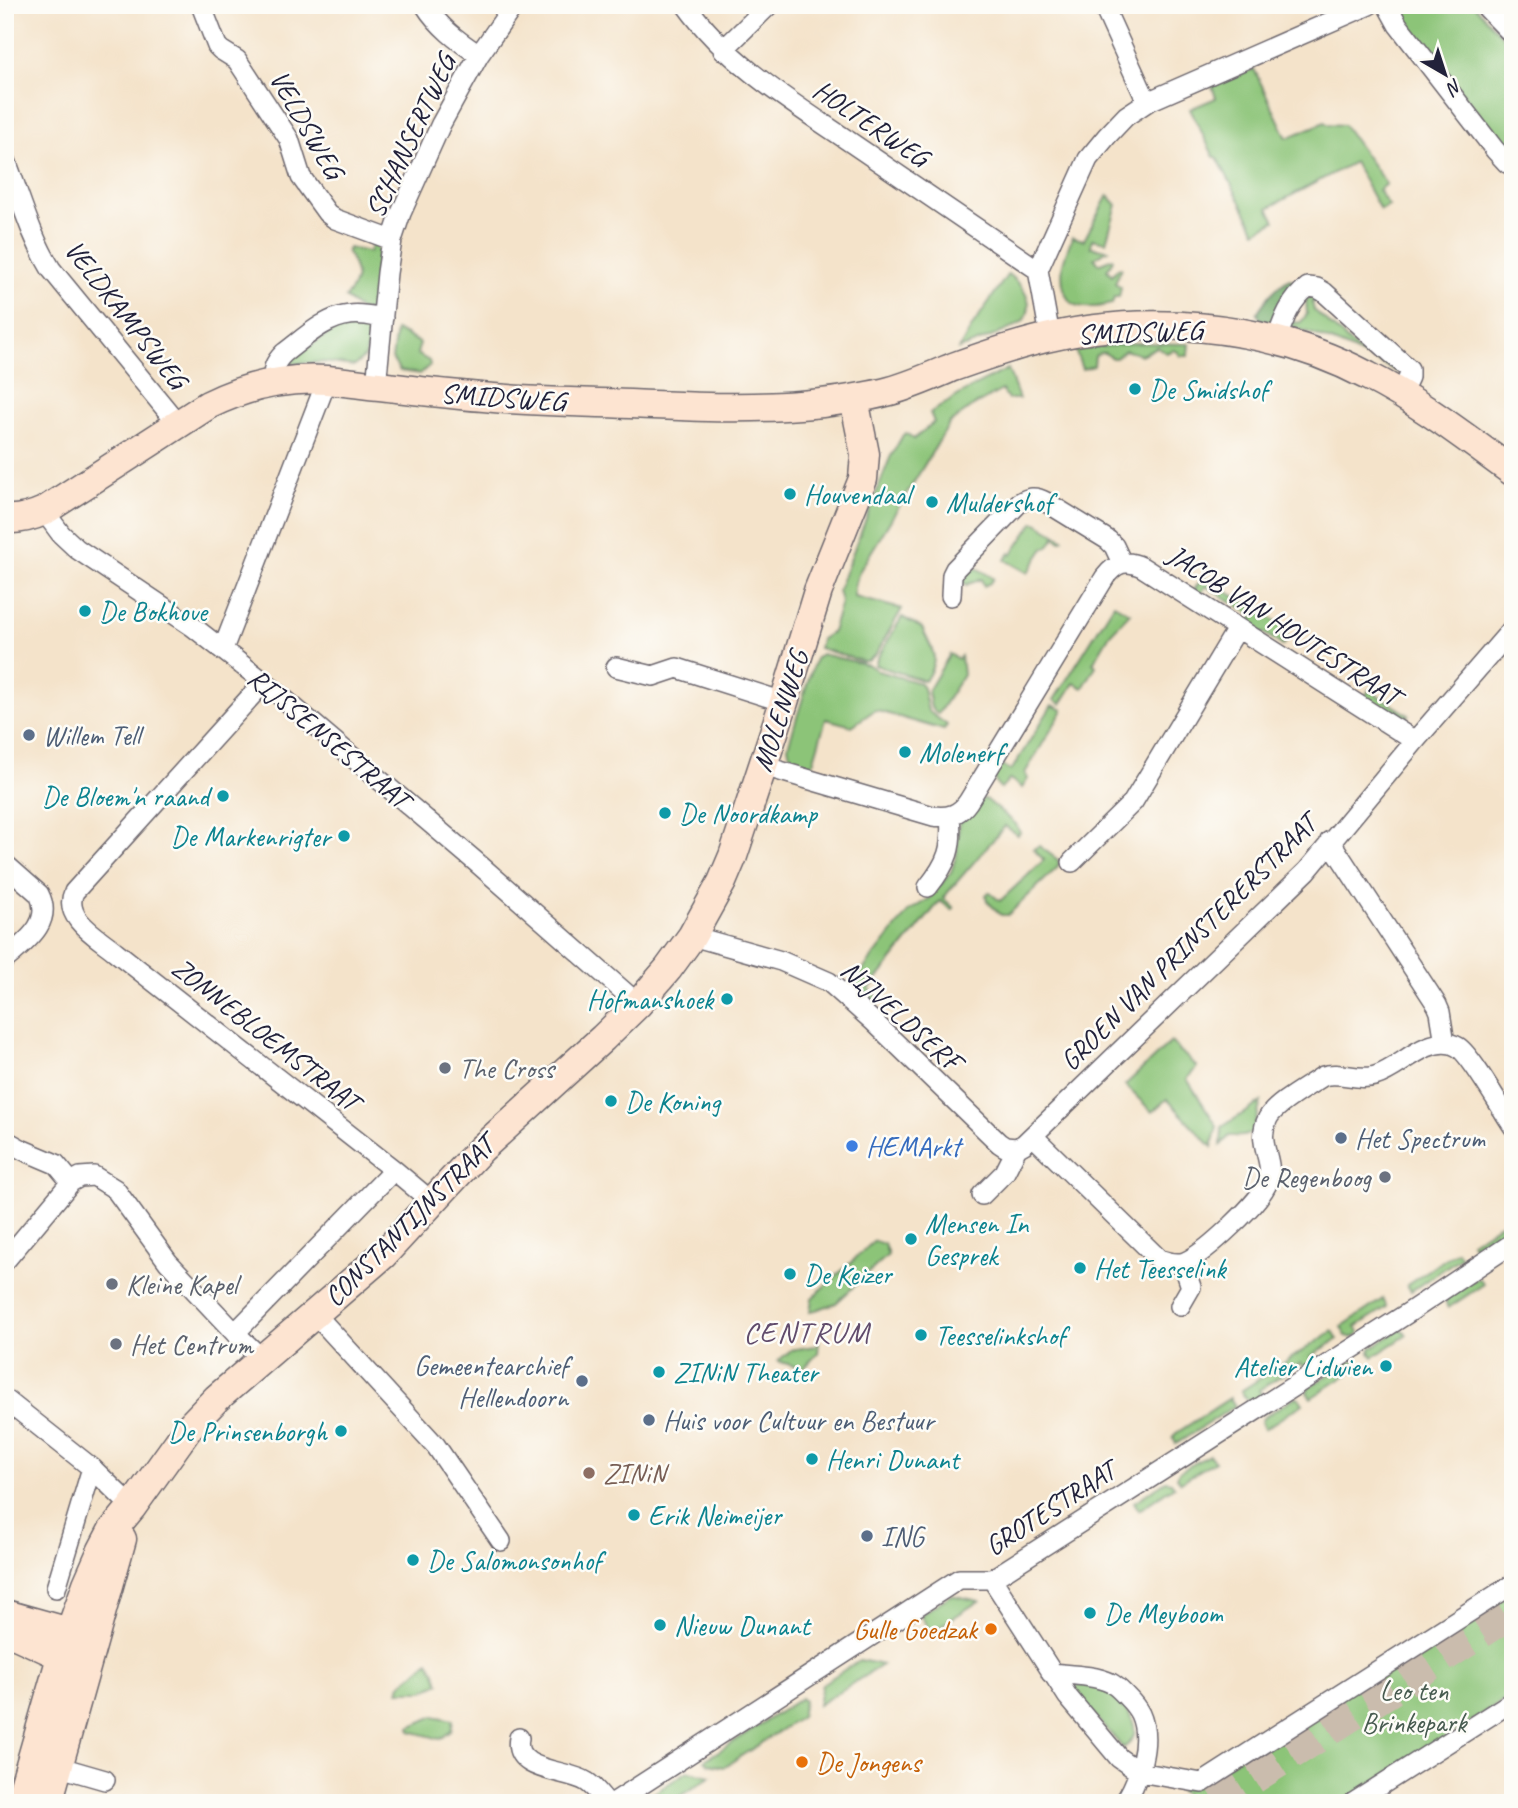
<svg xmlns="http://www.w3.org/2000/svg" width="1518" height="1808" font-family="Caveat,sans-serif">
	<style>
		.green { fill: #8cc478; stroke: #57735a; stroke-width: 2 }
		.forest { fill: #71aa68; stroke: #4a6652; stroke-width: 2 }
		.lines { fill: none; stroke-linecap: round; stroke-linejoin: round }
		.primary-tunnel { stroke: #cabcad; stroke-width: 30; stroke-dasharray: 30 15; stroke-linecap: butt }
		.street-casing { stroke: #6c666d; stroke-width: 22 }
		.secondary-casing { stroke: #6c666d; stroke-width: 31 }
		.street { stroke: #fff; stroke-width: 19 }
		.secondary { stroke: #fde4d1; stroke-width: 28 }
		.culture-dot { fill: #0f9aa8; stroke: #fdfcf7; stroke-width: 2.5 }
		.service-dot { fill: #5c6f8a; stroke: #fdfcf7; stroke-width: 2.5 }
		.worship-dot { fill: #6b7280; stroke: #fdfcf7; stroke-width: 2.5 }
		.shop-dot { fill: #3f7fe0; stroke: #fdfcf7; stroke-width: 2.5 }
		.education-dot { fill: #8d6e63; stroke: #fdfcf7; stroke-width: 2.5 }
		.food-dot { fill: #e8710a; stroke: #fdfcf7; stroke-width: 2.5 }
		.labels { text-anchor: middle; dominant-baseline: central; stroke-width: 5; stroke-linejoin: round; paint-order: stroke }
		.street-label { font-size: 28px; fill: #22223b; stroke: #fdfcf7 }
		.culture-label { font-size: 28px; fill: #0d838f; stroke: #fdfcf7; text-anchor: start }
		.service-label { font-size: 28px; fill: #4e5e75; stroke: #fdfcf7; text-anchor: start }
		.worship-label { font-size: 28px; fill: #5b616d; stroke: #fdfcf7; text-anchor: start }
		.shop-label { font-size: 28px; fill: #366cbe; stroke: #fdfcf7; text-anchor: start }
		.education-label { font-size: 28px; fill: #785e54; stroke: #fdfcf7; text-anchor: start }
		.food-label { font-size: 28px; fill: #c56008; stroke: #fdfcf7; text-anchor: end }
		.park-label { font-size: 28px; fill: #475b50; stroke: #fdfcf7 }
		.neighbourhood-label { font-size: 30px; letter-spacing: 2px; fill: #614c6c; stroke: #fdfcf7 }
	</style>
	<rect width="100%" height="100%" fill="#fdfcf7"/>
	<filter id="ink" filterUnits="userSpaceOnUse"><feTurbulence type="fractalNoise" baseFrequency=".0143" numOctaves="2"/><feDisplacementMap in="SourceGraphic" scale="14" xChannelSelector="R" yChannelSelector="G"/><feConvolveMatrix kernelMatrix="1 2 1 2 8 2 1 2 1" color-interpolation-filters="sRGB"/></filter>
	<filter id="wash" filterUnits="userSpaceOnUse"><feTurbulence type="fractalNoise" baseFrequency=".00686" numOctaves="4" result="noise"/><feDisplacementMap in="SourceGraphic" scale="28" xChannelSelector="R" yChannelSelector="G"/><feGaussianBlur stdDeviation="1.57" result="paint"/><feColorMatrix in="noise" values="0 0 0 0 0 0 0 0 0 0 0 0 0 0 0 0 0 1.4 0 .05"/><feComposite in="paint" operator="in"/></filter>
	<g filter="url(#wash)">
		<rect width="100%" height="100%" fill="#f4e3ca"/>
		<path class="green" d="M1409 5H1474L1513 48V158L1407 23 1406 9Z
			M1254 69 1287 138 1325 122 1327 124 1344 125 1386 184 1378 190 1389 206 1380 210 1354 162 1268 208 1275 221 1256 231 1217 157H1214L1190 109 1216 98 1212 86Z
			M1108 195 1117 205 1106 242 1092 239 1091 247 1108 250 1094 258 1099 264 1112 258 1113 260 1107 270 1112 275 1118 268H1121L1115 283 1121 287 1119 297H1114L1112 304C1101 306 1090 309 1079 306 1062 303 1061 277 1063 264 1065 255 1069 246 1072 237L1084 240Z
			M373 242 375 243 378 251 370 311 360 310 345 298C360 280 358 271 347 252L348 248 369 252Z
			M1008 274C1017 281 1024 288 1028 299 1030 307 1029 313 1024 320 1015 330 974 343 959 349L973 325Z
			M1312 295 1321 300 1312 302 1314 310 1358 350 1379 349 1400 373C1364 354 1327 338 1288 325L1293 315V323L1301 322 1307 314 1306 299Z
			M357 319 370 320 366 356 354 366 324 362 291 364 287 361 333 331 355 324Z
			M396 330 420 343 417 354 429 361 430 365 420 374 400 371 392 359Z
			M1133 343 1189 344 1188 356H1180L1178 352 1173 350 1166 353 1157 347 1141 355 1125 350 1116 358H1112C1105 353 1103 350 1095 356L1094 366 1082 369 1075 350Z
			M1008 369 1019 399H1008L1002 390 970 408 950 423 859 572 854 587V597L902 609 876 654 868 661H862L819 648 821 639 832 632 841 602 838 590 890 458 903 435 906 433 914 439 934 422 930 413 972 387Z
			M1033 523H1037L1063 539 1061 541 1055 537 1048 547 1044 548 1028 573 1005 560 1010 553 1012 554Z
			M970 568 978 569 993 578 990 583 984 586 981 579 966 585 962 580 964 573Z
			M1203 577 1285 627 1288 639 1283 646 1264 633 1255 635 1246 629 1254 616 1206 586 1197 600 1194 590Z
			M1114 604 1130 613 1110 634 1093 663 1096 666 1083 688 1074 683 1061 704 1054 700Z
			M902 617 922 628C933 653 941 656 925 681L875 665 877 659Z
			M821 654 869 665 878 671 920 683 923 688 928 711 947 725 944 730 875 710 852 726 826 719 812 766C800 762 789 760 788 746L815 659Z
			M950 654 958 659 961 656 963 675 938 714 931 708 928 691Z
			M1369 690 1409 715 1402 724 1363 700Z
			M1052 705 1063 710 1025 773 1028 779 1022 788 1010 779 1001 789C992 780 993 775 999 764L1011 771Z
			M986 799 1016 824 1020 833 1017 835 1005 826 943 898 954 908 952 910 940 901 869 989 881 1000 876 1005 871 1008 851 989V985L909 911 930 898 951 872 957 853 959 823 980 800Z
			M1039 846 1057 859 1059 861 1058 867 1008 915H1001L987 901 986 895 989 892 1000 901 1044 860 1033 849Z
			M1171 1042 1197 1067 1187 1079 1217 1126 1212 1147 1167 1099 1152 1112 1125 1085Z
			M1261 1102 1253 1130C1247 1138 1238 1136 1229 1136L1221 1145 1222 1127Z
			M1513 1215V1224L1475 1249 1471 1242Z
			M874 1241 884 1244 888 1255 836 1303 810 1312 812 1298Z
			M1457 1251 1461 1257 1411 1291 1407 1285Z
			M1476 1279H1480L1484 1284 1448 1308 1446 1304 1447 1297Z
			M1383 1299 1387 1307 1356 1327 1360 1333 1353 1338 1346 1336 1341 1327Z
			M1401 1329 1404 1331 1407 1335 1373 1357 1370 1353 1371 1348Z
			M1333 1331 1338 1339 1310 1357 1313 1363 1305 1368 1301 1363 1259 1390 1262 1396 1251 1402 1246 1399 1241 1391Z
			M819 1342 818 1353 803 1369 778 1361 791 1350 815 1346Z
			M1351 1361 1356 1362 1359 1367 1311 1398 1307 1392 1309 1387Z
			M1295 1397 1299 1398 1303 1404 1264 1429 1261 1422 1263 1418Z
			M1230 1398 1235 1406 1176 1444 1173 1438 1175 1434Z
			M1209 1455 1215 1461 1181 1482 1177 1477 1179 1472Z
			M1166 1481 1171 1482 1174 1486 1139 1510 1134 1502Z
			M1513 1591V1695L1342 1803H1193L1175 1786 1187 1789Z
			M951 1595 979 1601 931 1632 920 1615Z
			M860 1660 882 1665 818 1705 822 1684Z
			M429 1661 440 1683 423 1691H399L401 1684Z
			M1079 1684C1088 1686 1099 1686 1107 1691 1125 1701 1149 1734 1123 1748L1071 1688Z
			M801 1698 804 1701 801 1717 724 1767 709 1764 705 1760Z
			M434 1716 453 1720 451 1731 440 1739 410 1731V1727Z
			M688 1771 711 1776 670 1803H639Z"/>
		<path class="forest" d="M1290 279 1299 283 1273 323 1261 320 1257 313C1266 299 1275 287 1290 279Z"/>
	</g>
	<g filter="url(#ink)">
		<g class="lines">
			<path class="primary-tunnel" d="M1216 1803 1513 1613"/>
			<g class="street-casing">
				<path id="street" d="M201 5 217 46 221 50 237 60 289 139 301 177 327 213 335 219 392 240
					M425 5C439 27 458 41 479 55
					M686 5C729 65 793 103 853 144 915 186 976 228 1038 270
					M1103 5 1147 102
					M1387 5 1398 25 1495 150 1507 163 1513 165
					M1484 5 1513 35
					M723 50 769 5
					M5 158C20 196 30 235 51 269L178 424
					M1050 336 1038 270 1088 159 1107 136 1126 116 1147 102 1369 5
					M1276 341C1283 321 1290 300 1308 287L1317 288 1324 292 1409 369V377L1401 394
					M274 382C272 369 274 363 284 353 303 339 325 317 350 315 360 313 372 316 383 318
					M376 386 387 273 392 240 401 213 441 124 479 55 514 5
					M44 511 61 534 77 549 192 626 264 682 475 861 638 1004
					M951 596 952 575 955 569 1019 503C1029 497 1035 496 1046 502L1108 540 1114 546 1122 563
					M223 649 327 380
					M616 667 653 676 677 668 784 702
					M264 682 74 892C62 918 98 937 116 952L394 1170 431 1201
					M763 766 933 816C948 818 959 815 968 802L1105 577C1116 563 1125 559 1142 567L1415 741
					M1330 841 1437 1005 1440 1012 1445 1043
					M1072 862 1133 802 1237 629
					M5 864 39 894C54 923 25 942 5 960
					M928 887C948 862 953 848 950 816
					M692 936 781 961 829 982 874 1022 999 1143 1005 1147 1017 1148
					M1033 1136 1159 1259C1167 1262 1176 1265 1185 1262 1205 1253 1262 1201 1268 1181 1275 1159 1255 1143 1268 1118 1275 1104 1309 1086 1323 1076 1340 1071 1358 1081 1375 1076 1394 1070 1408 1055 1427 1047 1437 1043 1448 1041 1458 1047 1471 1055 1502 1110 1513 1126
					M5 1140 23 1150 56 1164 71 1182 80 1177 94 1176 115 1189 168 1262 235 1333 262 1359
					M982 1195 1005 1172 1017 1148 1024 1144 1307 871 1415 741 1513 628
					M5 1261 71 1182
					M1180 1306 1191 1287 1183 1263
					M315 1314 436 1446 501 1541
					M235 1333 394 1170
					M5 1399 92 1468 132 1507
					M992 1579 1068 1697 1119 1758 1139 1772 1202 1783 1513 1584
					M56 1588 92 1468
					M1051 1673C1070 1675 1094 1675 1111 1683 1117 1686 1122 1692 1127 1697 1132 1702 1137 1708 1140 1714 1152 1740 1139 1781 1124 1803
					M519 1738C512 1773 568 1769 587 1782 595 1787 601 1796 607 1803
					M46 1763 105 1780
					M613 1803 959 1579H992L1408 1313 1513 1243
					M1353 1803 1513 1701"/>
			</g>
			<g class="secondary-casing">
				<path id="secondary" d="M5 519C20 520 31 517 44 511L208 405C246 386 285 377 327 380 382 386 438 394 494 398 539 402 585 402 630 404 694 407 758 410 822 403 845 400 868 397 890 391 912 385 932 376 953 367 978 358 1004 349 1030 342 1140 312 1266 322 1368 376 1420 402 1466 438 1513 472
					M5 1614 87 1637
					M5 1630 77 1663
					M19 1803 61 1657 87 1584 102 1550 112 1531 132 1507 190 1426 217 1398 383 1255 481 1149 603 1038 638 1004 668 969 692 936 722 882 733 856 784 702 818 591 863 479 865 454 854 399
					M48 1803 122 1539"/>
			</g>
			<use href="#street" class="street"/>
			<use href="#secondary" class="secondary"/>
		</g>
	</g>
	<g class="culture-dot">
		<circle cx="1135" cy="389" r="7"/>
		<circle cx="790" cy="494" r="7"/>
		<circle cx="932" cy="502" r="7"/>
		<circle cx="85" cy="611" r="7"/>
		<circle cx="905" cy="752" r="7"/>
		<circle cx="223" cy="796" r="7"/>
		<circle cx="665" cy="813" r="7"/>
		<circle cx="344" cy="836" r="7"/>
		<circle cx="727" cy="999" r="7"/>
		<circle cx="611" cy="1101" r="7"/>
		<circle cx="911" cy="1239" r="7"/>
		<circle cx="1080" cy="1268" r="7"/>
		<circle cx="790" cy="1274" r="7"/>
		<circle cx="921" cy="1335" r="7"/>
		<circle cx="1386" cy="1366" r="7"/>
		<circle cx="659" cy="1372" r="7"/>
		<circle cx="341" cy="1431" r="7"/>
		<circle cx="812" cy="1459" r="7"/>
		<circle cx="634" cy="1515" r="7"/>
		<circle cx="413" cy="1560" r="7"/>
		<circle cx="1090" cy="1613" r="7"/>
		<circle cx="660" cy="1625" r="7"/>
	</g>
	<g class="service-dot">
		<circle cx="29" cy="735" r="7"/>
		<circle cx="1341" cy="1138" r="7"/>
		<circle cx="582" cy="1381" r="7"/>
		<circle cx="649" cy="1420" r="7"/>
		<circle cx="867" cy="1536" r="7"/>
	</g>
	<g class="worship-dot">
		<circle cx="445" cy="1068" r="7"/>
		<circle cx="1385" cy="1177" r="7"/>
		<circle cx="112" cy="1284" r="7"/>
		<circle cx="116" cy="1344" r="7"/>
	</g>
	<circle class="shop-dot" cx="852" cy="1146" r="7"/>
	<circle class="education-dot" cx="589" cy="1473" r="7"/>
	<g class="food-dot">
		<circle cx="991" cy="1629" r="7"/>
		<circle cx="802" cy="1762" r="7"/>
	</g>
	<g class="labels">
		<g class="street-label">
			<text transform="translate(871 123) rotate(34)">HOLTERWEG</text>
			<text transform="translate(307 124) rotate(60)">VELDSWEG</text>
			<text transform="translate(410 136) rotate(-65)">SCHANSERTWEG</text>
			<text transform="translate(126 314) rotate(52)">VELDKAMPSWEG</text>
			<text transform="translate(1140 332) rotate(-2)">SMIDSWEG</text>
			<text transform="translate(503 397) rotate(4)">SMIDSWEG</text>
			<text transform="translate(1284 625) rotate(33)">JACOB VAN HOUTESTRAAT</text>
			<text transform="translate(780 711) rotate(-72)">MOLENWEG</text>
			<text transform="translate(329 738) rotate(40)">RIJSSENSESTRAAT</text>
			<text transform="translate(1188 942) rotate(-45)">GROEN VAN PRINSTERERSTRAAT</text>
			<text transform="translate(901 1015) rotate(42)">NIJVELDSERF</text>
			<text transform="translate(266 1034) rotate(38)">ZONNEBLOEMSTRAAT</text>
			<text transform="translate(409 1221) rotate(-45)">CONSTANTIJNSTRAAT</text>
			<text transform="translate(1050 1508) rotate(-33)">GROTESTRAAT</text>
		</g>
		<g class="culture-label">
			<text x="1149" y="389">De Smidshof</text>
			<text x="804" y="494">Houvendaal</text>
			<text x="946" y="502">Muldershof</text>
			<text x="99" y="611">De Bokhove</text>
			<text x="919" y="752">Molenerf</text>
			<text x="209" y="796" text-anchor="end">De Bloem'n raand</text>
			<text x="679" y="813">De Noordkamp</text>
			<text x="330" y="836" text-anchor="end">De Markenrigter</text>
			<text x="713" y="999" text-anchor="end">Hofmanshoek</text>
			<text x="625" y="1101">De Koning</text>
			<text x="925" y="1223">Mensen In<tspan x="925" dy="32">Gesprek</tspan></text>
			<text x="1094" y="1268">Het Teesselink</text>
			<text x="804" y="1274">De Keizer</text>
			<text x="935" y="1335">Teesselinkshof</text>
			<text x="1372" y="1366" text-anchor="end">Atelier Lidwien</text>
			<text x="673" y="1372">ZINiN Theater</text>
			<text x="327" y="1431" text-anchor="end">De Prinsenborgh</text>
			<text x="826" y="1459">Henri Dunant</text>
			<text x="648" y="1515">Erik Neimeijer</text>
			<text x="427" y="1560">De Salomonsonhof</text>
			<text x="1104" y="1613">De Meyboom</text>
			<text x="674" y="1625">Nieuw Dunant</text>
		</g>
		<g class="service-label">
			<text x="43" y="735">Willem Tell</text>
			<text x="1355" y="1138">Het Spectrum</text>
			<text x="568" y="1365" text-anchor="end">Gemeentearchief<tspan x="568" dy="32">Hellendoorn</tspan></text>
			<text x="663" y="1420">Huis voor Cultuur en Bestuur</text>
			<text x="881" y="1536">ING</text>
		</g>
		<g class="worship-label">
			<text x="459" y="1068">The Cross</text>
			<text x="1371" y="1177" text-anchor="end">De Regenboog</text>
			<text x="126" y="1284">Kleine Kapel</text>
			<text x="130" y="1344">Het Centrum</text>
		</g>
		<g class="shop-label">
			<text x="866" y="1146">HEMArkt</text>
		</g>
		<g class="education-label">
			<text x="603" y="1473">ZINiN</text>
		</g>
		<g class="food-label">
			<text x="977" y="1629">Gulle Goedzak</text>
			<text x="816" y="1762" text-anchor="start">De Jongens</text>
		</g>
		<g class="park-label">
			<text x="1414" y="1690">Leo ten<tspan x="1414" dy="32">Brinkepark</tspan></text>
		</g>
		<g class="neighbourhood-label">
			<text x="807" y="1332">CENTRUM</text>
		</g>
	</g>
	<rect width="1518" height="1808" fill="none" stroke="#fdfcf7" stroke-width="28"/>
	<g transform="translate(1445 74) rotate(141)" stroke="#fdfcf7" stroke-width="5" paint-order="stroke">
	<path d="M0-5L12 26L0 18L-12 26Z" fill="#22223b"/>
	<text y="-10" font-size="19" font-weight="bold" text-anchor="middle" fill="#22223b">N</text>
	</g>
</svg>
